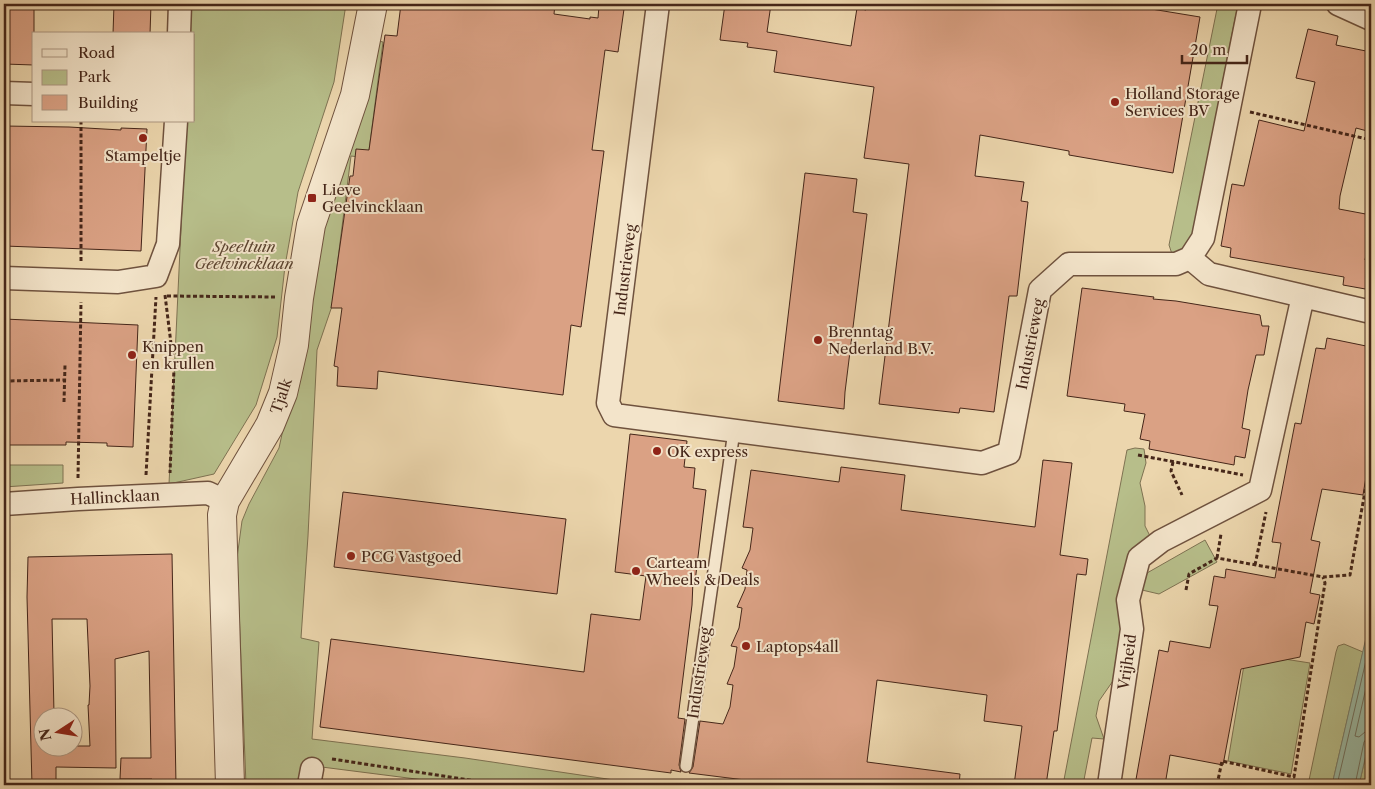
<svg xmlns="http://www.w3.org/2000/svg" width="1375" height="789" font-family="'Libre Caslon Text',serif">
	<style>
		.green { fill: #b7be8a; stroke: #7e7252 }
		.water { fill: #9abaa5; stroke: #787f6d }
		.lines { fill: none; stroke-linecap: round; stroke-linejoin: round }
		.shore { stroke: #70705f; stroke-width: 1 }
		.building { fill: #daa184; stroke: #452619; fill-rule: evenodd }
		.service-casing { stroke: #6f523e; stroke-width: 14 }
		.minor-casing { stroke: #6f523e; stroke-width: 25 }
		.tertiary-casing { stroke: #6f523e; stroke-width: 30 }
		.path { stroke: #452619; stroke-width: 3; stroke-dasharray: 4 2.5; stroke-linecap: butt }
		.service { stroke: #f3e4ca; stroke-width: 11 }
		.minor { stroke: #f3e4ca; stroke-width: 22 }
		.tertiary { stroke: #f3e4ca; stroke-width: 28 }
		.poi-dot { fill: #8f2418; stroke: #f3e4ca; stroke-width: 2 }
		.labels { text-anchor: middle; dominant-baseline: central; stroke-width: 4; stroke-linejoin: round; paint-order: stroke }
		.poi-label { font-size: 15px; fill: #452619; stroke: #f3e4ca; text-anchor: start }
		.park-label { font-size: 15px; font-style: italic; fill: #5c4430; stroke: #f3e4ca }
		.street-label { font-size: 15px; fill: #452619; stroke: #f3e4ca }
	</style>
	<rect width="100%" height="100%" fill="#ecd6ad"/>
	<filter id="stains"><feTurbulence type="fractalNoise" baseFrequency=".004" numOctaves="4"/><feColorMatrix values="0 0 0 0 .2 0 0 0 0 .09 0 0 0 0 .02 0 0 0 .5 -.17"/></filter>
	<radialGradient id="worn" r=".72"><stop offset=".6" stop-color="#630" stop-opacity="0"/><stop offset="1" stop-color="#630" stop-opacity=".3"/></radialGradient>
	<path class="green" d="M191 4H346L334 82 298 192 285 266 277 337 256 405 214 474 169 484 186 121H194V34H190Z
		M1218 4H1238L1191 241 1173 257 1169 245Z
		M379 41 383 42 368 158 351 156 332 306 317 350 308 536 301 638 319 642 312 739 465 758 648 785H463L306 765 302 785H246L237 558 242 521 249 504 279 448 289 402 318 236Z
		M1135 448 1144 449 1146 463 1140 483 1145 506V526L1151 538 1124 665 1099 701 1096 716 1104 739 1092 738 1083 785H1063L1127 450Z
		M4 465H63V483L4 487Z
		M1205 540 1217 562 1159 594 1142 590 1147 573Z
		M1344 644 1363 652 1332 785H1308L1336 652 1338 646Z
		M1246 653 1310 663 1291 774 1228 761Z
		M1371 733V785H1359Z"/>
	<path class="water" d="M1371 616V733L1359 785H1332Z"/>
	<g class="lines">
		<path class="shore" d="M1371 666 1355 736 1359 737 1365 732 1371 731
			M1337 785 1371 639
			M1355 785 1364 742 1367 738H1371"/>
	</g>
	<path class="building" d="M4 4H34V65L4 64Z
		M114 4H151L150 34H113Z
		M401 4H555L554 14 590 19V17L598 18 599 6 624 9 618 52 605 50 592 150 604 151 581 327 571 325 563 395 378 371 377 389 337 386 338 367 334 366 342 308H331L350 176H353L356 149 369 150 385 35 397 36Z
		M725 4H771L767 32 851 46 857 8 866 10 867 4H1121L1200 17 1173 173 1069 155V151L980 135 975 176 1024 182 1021 201 1028 202 1017 296H1009L994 412 960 408 959 413 879 404 909 164 864 158 874 87 774 72 777 51 747 47 748 43 720 40Z
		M1308 29 1338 36 1336 45 1371 52V132L1356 128 1340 196 1339 209 1371 215V228L1365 260 1371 261V290L1343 285 1344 277 1230 257 1231 248 1221 246 1232 184 1244 186 1259 120 1304 131 1315 82 1296 78Z
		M4 126 69 127 121 130V128L147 129 141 251 4 246Z
		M805 173 857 179 853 212 867 214 845 392 844 409 778 401Z
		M1082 288 1154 297 1153 299 1176 301 1260 315 1262 326H1269L1264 355H1256L1248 390 1242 428 1250 430 1245 458 1235 456 1234 465 1149 449 1150 441 1140 439 1145 414 1124 411 1125 404 1067 396Z
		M4 319 138 325 133 447 107 446V443L66 442V445H4Z
		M1327 338 1371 347V447L1363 495 1322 489 1311 540 1320 542 1310 593 1320 595 1314 624 1306 622 1300 657 1241 669 1223 765 1170 755 1165 785H1135L1159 650 1168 652 1170 641 1210 648 1218 606 1209 605 1214 576 1225 578 1226 569 1275 578 1281 543 1272 542 1295 423 1301 424 1316 348 1325 349Z
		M630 434 687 441 684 467 695 468 693 488 706 490 695 582 693 581 692 605 678 718 685 719 679 765 681 772 671 770V773L320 727 331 639 584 672 591 614 640 620 646 576 615 572Z
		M1043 460 1072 463 1060 555 1088 559 1086 575 1077 574 1057 731H1054L1046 785H1014L1022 726 984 721 987 695 877 680 867 762 960 774 959 785H785L689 773 693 767 700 721 723 724 730 707 733 685 727 684 734 667 737 647 731 646 739 628 742 608 737 607 745 589 747 570 742 568 750 550 753 528 743 527 751 470 839 482 841 467 905 475 901 510 1035 527Z
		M343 492 566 519 557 594 334 567Z
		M172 554 176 785H152V779H120L121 758H151L149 651 115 659 116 768 56 767V785H32L27 597 28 557ZM52 619H87L90 686 89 705H88L90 746H42V716H54V714Z"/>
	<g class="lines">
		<g class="service-casing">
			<path id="service" d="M686 766 734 431"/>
		</g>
		<g class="minor-casing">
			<path id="minor" d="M658 4 608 403 614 415 982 463 1009 453 1040 290 1069 264H1176L1190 258 1203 238 1250 4
				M1338 4 1371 19
				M179 34 180 4
				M4 93 34 94
				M4 278 118 282 156 276 168 244 176 121
				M1303 296 1371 312
				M4 504 78 499 208 493 225 501
				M309 785 312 769
				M1109 785 1132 629 1128 600 1139 558 1161 541 1260 490 1303 296 1209 274 1190 258"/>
		</g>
		<g class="tertiary-casing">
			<path id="tertiary" d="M230 785 222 515 225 501 270 425 283 393 294 345 299 298 311 225 355 95 373 4"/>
		</g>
		<path class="path" d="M335 4 349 6
			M1250 112 1371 140
			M81 261V121
			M165 295 174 368 170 473
			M167 296 276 297
			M4 381 65 380
			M64 402 65 365
			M1138 455 1243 475
			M1173 462 1171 471 1182 495
			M146 475 156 297
			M78 478 81 302
			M1217 558 1221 534
			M1255 565 1266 512
			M1186 590 1189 574 1217 558 1323 577 1350 575 1371 458
			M332 759 502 785
			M1217 785 1222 761 1294 777 1325 583 1323 577"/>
		<use href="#service" class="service"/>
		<use href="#minor" class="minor"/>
		<use href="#tertiary" class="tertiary"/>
	</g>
	<g class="poi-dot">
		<circle cx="1115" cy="102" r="5"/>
		<circle cx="143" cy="138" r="5"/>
		<rect x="307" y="193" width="10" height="10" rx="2.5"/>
		<circle cx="818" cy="340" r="5"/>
		<circle cx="132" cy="355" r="5"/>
		<circle cx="657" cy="451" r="5"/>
		<circle cx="351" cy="556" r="5"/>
		<circle cx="636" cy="571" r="5"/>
		<circle cx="746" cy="646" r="5"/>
	</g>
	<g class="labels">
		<g class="poi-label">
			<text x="1125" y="93">Holland Storage<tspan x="1125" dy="17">Services BV</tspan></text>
			<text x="143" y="155" text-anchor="middle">Stampeltje</text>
			<text x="322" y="189">Lieve<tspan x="322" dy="17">Geelvincklaan</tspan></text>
			<text x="828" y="331">Brenntag<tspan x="828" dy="17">Nederland B.V.</tspan></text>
			<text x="142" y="346">Knippen<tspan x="142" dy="17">en krullen</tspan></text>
			<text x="667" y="451">OK express</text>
			<text x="361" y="556">PCG Vastgoed</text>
			<text x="646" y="562">Carteam<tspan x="646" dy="17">Wheels &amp; Deals</tspan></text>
			<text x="756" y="646">Laptops4all</text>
		</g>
		<g class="park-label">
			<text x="244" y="246">Speeltuin<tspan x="244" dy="17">Geelvincklaan</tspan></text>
		</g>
		<g class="street-label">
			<text transform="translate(625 270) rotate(-83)">Industrieweg</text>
			<text transform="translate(1030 344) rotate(-79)">Industrieweg</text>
			<text transform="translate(281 396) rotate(-71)">Tjalk</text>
			<text transform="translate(115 497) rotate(-3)">Hallincklaan</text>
			<text transform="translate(1127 662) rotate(-82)">Vrijheid</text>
			<text transform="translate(699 673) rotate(-82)">Industrieweg</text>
		</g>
	</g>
	<rect width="1375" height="789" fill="none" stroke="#ecd6ad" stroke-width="20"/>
	<rect x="5" y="5" width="1365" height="779" fill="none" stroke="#452619" stroke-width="2.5"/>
	<rect x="10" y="10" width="1355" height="769" fill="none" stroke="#452619"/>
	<rect x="32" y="32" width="162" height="90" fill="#f3e4ca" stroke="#ad9883"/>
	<rect x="42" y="49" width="25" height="8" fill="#f3e4ca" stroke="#ad9883"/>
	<text x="78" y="58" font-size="15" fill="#452619">Road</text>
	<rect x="42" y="70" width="25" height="15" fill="#b7be8a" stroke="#ad9883"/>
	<text x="78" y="82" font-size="15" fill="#452619">Park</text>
	<rect x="42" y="95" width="25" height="15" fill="#daa184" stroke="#ad9883"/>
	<text x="78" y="108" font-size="15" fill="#452619">Building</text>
	<g transform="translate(58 732) rotate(258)"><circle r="24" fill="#f3e4ca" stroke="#ad9883"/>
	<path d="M0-4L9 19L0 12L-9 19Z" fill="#8f2418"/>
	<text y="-8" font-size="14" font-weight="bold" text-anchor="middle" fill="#452619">N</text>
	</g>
	<path d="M1182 55v8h65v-8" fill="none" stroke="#452619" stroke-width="2.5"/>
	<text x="1190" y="55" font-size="15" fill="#452619" stroke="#f3e4ca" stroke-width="4" paint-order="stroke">20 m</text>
	<rect width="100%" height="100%" filter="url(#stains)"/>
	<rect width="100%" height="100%" fill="url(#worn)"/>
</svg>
